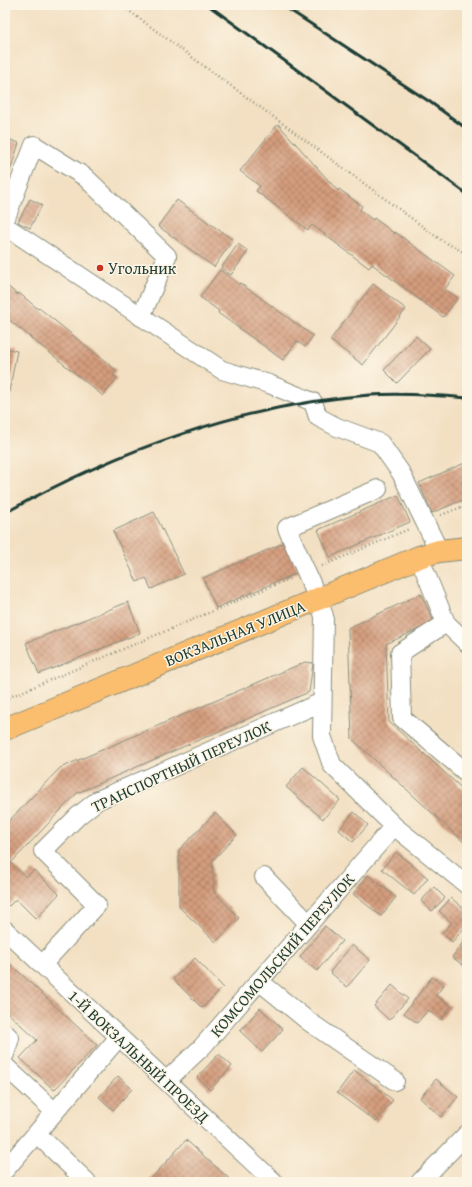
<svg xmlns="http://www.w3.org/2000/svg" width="472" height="1187" font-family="'Gentium Book Plus',serif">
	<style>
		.building { fill: url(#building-cross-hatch) }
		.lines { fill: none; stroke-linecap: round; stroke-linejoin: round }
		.minor-casing { stroke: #898e7c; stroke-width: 20 }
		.major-casing { stroke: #898e7c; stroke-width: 24 }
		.path { stroke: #898e7c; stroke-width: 2.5; stroke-dasharray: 1 3; stroke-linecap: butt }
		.minor { stroke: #fff; stroke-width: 18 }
		.major { stroke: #fbbd6e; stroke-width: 22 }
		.rail { stroke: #1f3d34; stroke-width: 3 }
		.poi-dot { fill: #c8321e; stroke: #fcf5e5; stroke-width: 1.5 }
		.labels { text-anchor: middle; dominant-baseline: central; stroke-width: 3; stroke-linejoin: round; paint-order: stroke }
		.poi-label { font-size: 16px; fill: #1f3d34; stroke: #fcf5e5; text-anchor: start }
		.street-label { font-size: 16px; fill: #1f3d34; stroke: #fcf5e5 }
	</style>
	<defs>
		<pattern id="building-cross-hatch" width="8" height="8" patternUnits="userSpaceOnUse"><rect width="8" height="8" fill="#d49d7e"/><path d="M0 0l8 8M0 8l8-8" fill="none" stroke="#ab8168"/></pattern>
	</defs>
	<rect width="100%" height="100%" fill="#fcf5e5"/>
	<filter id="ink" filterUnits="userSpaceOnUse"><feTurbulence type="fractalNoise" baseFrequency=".025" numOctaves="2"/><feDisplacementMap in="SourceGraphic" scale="8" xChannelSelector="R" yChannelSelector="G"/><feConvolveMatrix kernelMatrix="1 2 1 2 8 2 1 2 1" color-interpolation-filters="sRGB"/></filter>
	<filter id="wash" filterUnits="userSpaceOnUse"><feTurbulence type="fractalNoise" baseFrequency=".012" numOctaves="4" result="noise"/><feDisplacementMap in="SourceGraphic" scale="16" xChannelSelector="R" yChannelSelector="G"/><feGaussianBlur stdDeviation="0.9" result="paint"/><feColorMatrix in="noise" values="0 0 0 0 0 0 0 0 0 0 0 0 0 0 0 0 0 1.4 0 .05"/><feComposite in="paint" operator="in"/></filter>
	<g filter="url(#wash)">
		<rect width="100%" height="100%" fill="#f3e0c3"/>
		<g id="blocks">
			<path class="building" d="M278 124 338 191 339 189 362 206 360 210 373 220 374 218 395 234V232L455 276 445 289 458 298 443 317 372 264 369 268 312 225 308 230 256 191 260 186 240 171Z
				M5 138 19 143 5 187Z
				M30 199 42 205 30 228 18 222Z
				M177 200 233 240 214 267 158 226Z
				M238 244 248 251 231 275 221 268Z
				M220 270 239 284 240 283 313 336 305 347 297 341 283 360 218 313 219 311 200 297Z
				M5 284 18 295 19 293 38 309 39 308 116 370 113 375 117 378 103 396 8 319 7 320 5 319Z
				M373 284 406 309 363 365 330 340Z
				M416 336 430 349 397 383 384 370Z
				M5 348 17 351 6 407H5Z
				M467 462V498L432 513 419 483Z
				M398 495 410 522 330 557 318 530Z
				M154 512 184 574 151 589 146 578 137 582 113 531Z
				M286 542 299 572 216 608 203 578Z
				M421 594 434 622 386 644 389 722 467 793V845L352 739 348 628Z
				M128 602 140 633 39 674 26 643Z
				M305 662 313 663 309 692 77 793 11 863 26 877 34 870 59 894 36 919 16 899 9 906 5 902V825L60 768Z
				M303 767 340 800 323 819 286 787Z
				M354 812 368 825 353 842 339 830Z
				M215 813 237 835 212 861 214 892 239 918 216 942 179 907V850Z
				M396 852 428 878 414 895 382 869Z
				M368 875 396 897 381 916 353 894Z
				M434 887 445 898 432 911 421 901Z
				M451 898 467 911V925L452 942 442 933 452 923 439 911Z
				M325 926 342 941 317 971 300 957Z
				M467 937V968L452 957Z
				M352 945 370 960 347 987 330 972Z
				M195 958 223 987 202 1008 173 979Z
				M5 959 97 1045 54 1090 20 1058 37 1040 5 1010Z
				M432 977 444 985 436 995 451 1006 441 1020 428 1010 417 1023 404 1013Z
				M392 985 408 999 389 1020 374 1006Z
				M260 1008 283 1029 262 1052 240 1031Z
				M219 1054 232 1066 210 1090 197 1077Z
				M354 1070 393 1100 376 1122 337 1093Z
				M118 1076 132 1089 113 1110 99 1097Z
				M436 1079 458 1097 441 1117 420 1098Z
				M186 1140 233 1182H148Z"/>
		</g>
	</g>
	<g filter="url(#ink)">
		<use href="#blocks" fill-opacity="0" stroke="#898e7c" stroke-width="1"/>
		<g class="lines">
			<g class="minor-casing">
				<path id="minor" d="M5 220 34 145 85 177 167 256 141 317
					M5 226 222 370 269 384 313 402 318 417 337 427 380 443 401 473 439 551
					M378 489 287 528 318 599 324 616 322 736 332 765 394 826 467 885
					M419 557 446 623 467 643
					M446 623 400 653 402 718 467 773
					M264 877 309 924
					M5 930 274 1182
					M42 965 97 905 43 851 78 816 98 800 322 702
					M259 981 308 1021 395 1081
					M5 1033 10 1038 5 1054
					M5 1066 55 1112
					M166 1081 202 1047 394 826
					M37 1134 87 1182
					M5 1170 119 1037
					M420 1182 467 1134"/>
			</g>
			<g class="major-casing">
				<path id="major" d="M5 729 419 557 439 551 467 548"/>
			</g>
			<path class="path" d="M121 5 441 240 467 254
				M441 515 467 505
				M322 566 409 529
				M5 699 291 578"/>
			<use href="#minor" class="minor"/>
			<use href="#major" class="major"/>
			<path class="rail" d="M208 5 467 194
				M282 5 430 102 467 129
				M5 513C116 451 243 404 370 395 402 393 435 395 467 398"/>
		</g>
	</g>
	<circle class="poi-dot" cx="100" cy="268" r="4"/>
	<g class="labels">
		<g class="poi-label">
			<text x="108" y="268">Угольник</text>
		</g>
		<g class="street-label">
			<text transform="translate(235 633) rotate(-22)">ВОКЗАЛЬНАЯ УЛИЦА</text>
			<text transform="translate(181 766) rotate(-25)">ТРАНСПОРТНЫЙ ПЕРЕУЛОК</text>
			<text transform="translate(282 955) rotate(-49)">КОМСОМОЛЬСКИЙ ПЕРЕУЛОК</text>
			<text transform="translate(139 1056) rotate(43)">1-Й ВОКЗАЛЬНЫЙ ПРОЕЗД</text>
		</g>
	</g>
	<rect width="472" height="1187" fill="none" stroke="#fcf5e5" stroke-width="20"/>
</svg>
